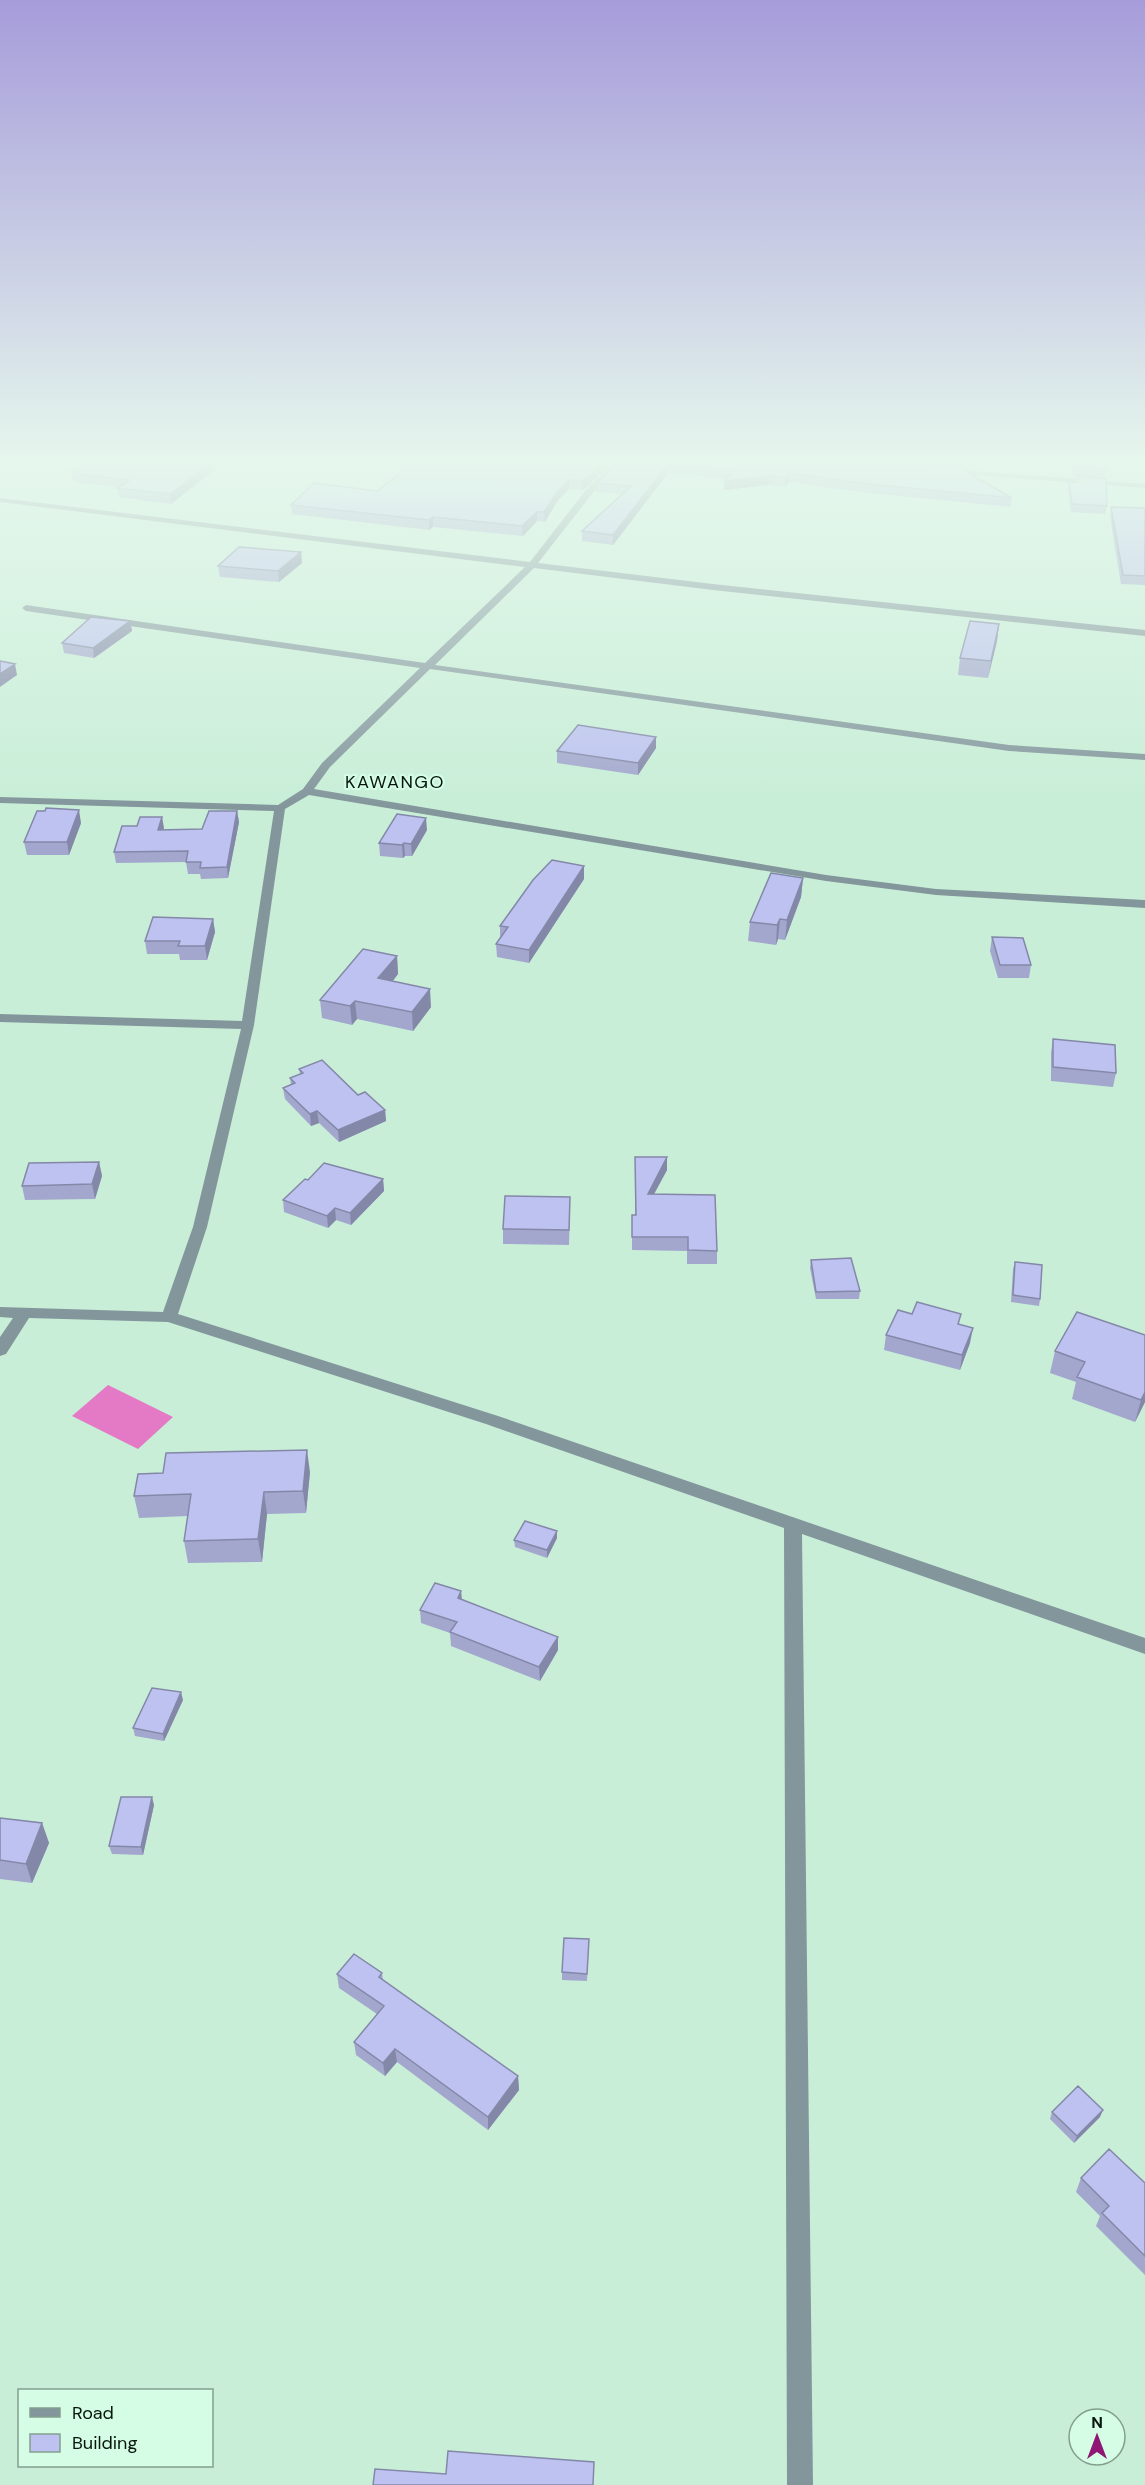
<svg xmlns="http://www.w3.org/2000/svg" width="1145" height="2485" font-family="'DM Sans',sans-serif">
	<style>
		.water { fill: #e479c5 }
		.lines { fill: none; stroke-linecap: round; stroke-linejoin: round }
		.minor { fill: #83969c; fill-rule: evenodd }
		.wall { fill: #a3a7ce }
		.shaded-wall { fill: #8488a8 }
		.building { fill: #bdc2f0; stroke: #8488a8; stroke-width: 1.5 }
		.labels { text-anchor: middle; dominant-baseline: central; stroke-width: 4.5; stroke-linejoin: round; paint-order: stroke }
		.far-quarter-label { font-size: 18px; letter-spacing: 1.5px; fill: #08160e; stroke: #d5fce4 }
	</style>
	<rect width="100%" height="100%" fill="#c8eed7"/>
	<path class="water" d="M108 1385 173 1417 138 1449 72 1416Z"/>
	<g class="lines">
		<path class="minor" d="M618 460H626L595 490 538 563 713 584 1145 630V636L713 590 534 568 435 665 1009 745 1145 754V760L1009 751 430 669 330 767 314 789 826 875 936 889 1145 900V908L936 895 826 881 309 795 285 809 254 1025 207 1227 178 1314 498 1416 1145 1638V1654L802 1534 813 2485H787L784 1528 486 1424 168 1322 29 1318 6 1354 0 1356V1337L13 1318 0 1317V1307L163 1312 193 1227 241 1029 0 1022V1014L242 1021 274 811 0 803V797L278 805 303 789 322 763 420 668 26 611 22 608 26 605 425 663 525 567 0 502V498L530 562 589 486Z
			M945 469 1145 484V488L948 473H945Z"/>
	</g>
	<path class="wall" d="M616 460 583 490 569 489 558 500 545 522 537 521 523 536 433 527 429 530 292 514 291 505 377 491Z
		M620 460H966L965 467 967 472 1012 498 1011 507 859 492 789 482 785 487 769 485 724 490V481L726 479 668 473 613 545 582 541V531L622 494 596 492 597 483Z
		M1068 460H1106V469L1104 479 1073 476Z
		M216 469 171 504 119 497 117 488 118 487 79 483 78 481 72 480 71 471Z
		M1077 476 1107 506 1105 514 1071 512 1068 490 1069 482H1076Z
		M1111 507 1145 508V585L1121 584 1110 516Z
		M302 563 279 582 220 577 218 566Z
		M130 621 132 631 94 658 64 653 62 643Z
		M999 624 997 641 988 678 958 675 960 658Z
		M656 748 638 775 557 763V751Z
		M237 811 239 822 228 878 201 879 200 874H188L186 862 116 863 114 852 137 826 162 817 163 830 202 829Z
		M81 823 69 855H27L24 842Z
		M427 830 412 856H405L403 858 380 856 379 843Z
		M803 878 801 897 785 940 778 939 776 945 748 941 750 922Z
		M584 879 529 963 497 957 496 944 500 938V926Z
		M213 919 215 932 207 960H180L179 954H147L145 941Z
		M992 937 1031 965 1029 978H998L990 951Z
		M397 956 398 974 393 981 431 1007 413 1031 357 1019 352 1025 322 1018 320 1000Z
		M1053 1039 1116 1073 1113 1087 1051 1081V1053Z
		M299 1069 358 1095 385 1110 386 1121 339 1142 319 1123 311 1126 285 1099 283 1088 291 1085 290 1078 300 1074Z
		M635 1157 667 1170 654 1194 717 1251V1264H687V1251L632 1250V1215H635Z
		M99 1162 102 1176 95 1199 25 1200 22 1186Z
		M383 1179 384 1191 351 1225 336 1220 328 1228 284 1212 283 1200 308 1180Z
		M570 1211 569 1245 503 1244V1229Z
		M811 1260 860 1291 859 1299H816L810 1268Z
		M1015 1262 1040 1299 1039 1306 1011 1302 1013 1269Z
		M1077 1312 1145 1402 1135 1422 1072 1399 1076 1382 1050 1373 1055 1351Z
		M959 1325 970 1343 960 1370 884 1350 886 1335Z
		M310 1472 306 1513 267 1514 262 1562 188 1563 184 1541 188 1516 139 1518 134 1496Z
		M557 1531V1538L547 1558 515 1547 514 1540Z
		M461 1591 462 1600 558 1637V1650L540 1681 451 1646 450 1633 421 1623 420 1610Z
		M183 1700 164 1741 135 1736 133 1728Z
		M154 1805 143 1855 112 1854 109 1846Z
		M0 1818 42 1823 49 1843 32 1883 0 1879Z
		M589 1939 587 1981 562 1980V1972Z
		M382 1973 383 1980 518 2076 519 2090 488 2130 397 2062 385 2076 356 2055 354 2042 377 2014 339 1988 337 1974Z
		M1052 2112 1100 2117 1074 2143 1050 2119Z
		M1081 2178 1145 2183V2275L1096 2226 1100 2216 1076 2192Z"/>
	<path class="shaded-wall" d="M215 460 216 469 171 504 170 494Z
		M606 460H616L583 490V481Z
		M668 464V473L613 545V535Z
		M789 473V482L785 487V478Z
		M770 476 769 485 724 490V481Z
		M569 480V489L558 500 545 522 544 512 558 491Z
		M537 512V521L523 536 522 526Z
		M433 517V527L429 530V520Z
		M301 552 302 563 279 582 278 571Z
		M130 621 132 631 94 658 93 648Z
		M999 624 997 641 988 678 991 661Z
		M15 664 17 675 0 687V674Z
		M656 737V748L638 775V763Z
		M79 810 81 823 69 855 67 842Z
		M237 811 239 822 228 878 227 867Z
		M162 817 164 828 160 841 158 830Z
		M426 818 427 830 412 856 411 844Z
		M404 843 405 856 403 858 402 845Z
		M584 866V879L529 963V950Z
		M803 878 801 897 785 940 787 920Z
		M213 919 215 932 207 960 205 946Z
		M780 919 778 939 776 945 777 925Z
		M397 956 398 974 380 997 378 978Z
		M430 989 431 1007 413 1031 412 1012Z
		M355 1001 357 1019 352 1025 350 1006Z
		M385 1110 386 1121 339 1142 338 1130Z
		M317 1111 319 1123 311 1126 310 1114Z
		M667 1157V1170L647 1207 648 1194Z
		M99 1162 102 1176 95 1199 92 1184Z
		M383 1179 384 1191 351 1225 350 1213Z
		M335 1208 336 1220 328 1228 327 1216Z
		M973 1328 970 1343 960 1370 962 1355Z
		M1145 1392V1402L1135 1422 1141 1400Z
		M307 1450 310 1472 306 1513 303 1491Z
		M264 1492 267 1514 262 1562 258 1539Z
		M557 1531V1538L547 1558V1550Z
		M461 1591 462 1605 458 1598Z
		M558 1637V1650L540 1681 539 1667Z
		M181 1692 183 1700 164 1741 163 1734Z
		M152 1797 154 1805 143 1855 141 1847Z
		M42 1823 49 1843 32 1883 26 1864Z
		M395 2049 397 2062 385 2076 383 2063Z
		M518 2076 519 2090 488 2130V2117Z
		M1103 2110 1100 2117 1074 2143 1077 2136Z"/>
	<path class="building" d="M89 460H215L170 494 117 488 130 480 77 474 80 472 71 471Z
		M417 460H606L583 481 569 480 558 491 544 512H537L522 526 433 517 429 520 291 505 314 483 377 491Z
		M620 460H871L967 467V472L1012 498 860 483 789 473 785 478 770 476 724 481 734 471 668 464 613 535 582 531 631 486 597 483Z
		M1072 460H1106V469L1075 467Z
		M1077 476 1106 479 1107 506 1072 504 1069 482H1078Z
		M1111 507 1145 508V576L1123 575Z
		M239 547 301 552 278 571 218 566Z
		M91 617 130 621 93 648 62 643Z
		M970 621 999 624 991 661 960 658Z
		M0 661 15 664 0 674Z
		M578 725 656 737 638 763 557 751Z
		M46 808 79 810 67 842H24L37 811H45Z
		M209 811H237L227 867 200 868 201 862H186L188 851 114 852 122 826H137L140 817H162L158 830 202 829Z
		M397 814 426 818 411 844 404 843 402 845 379 843Z
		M552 860 584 866 529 950 496 944 508 927 500 926 533 880Z
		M771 873 803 878 787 920 780 919 777 925 750 922Z
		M153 917 213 919 205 946H178L180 941H145Z
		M992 937 1023 938 1031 965H1000Z
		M363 949 397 956 378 978 430 989 412 1012 355 1001 350 1006 320 1000Z
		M1053 1039 1115 1045 1116 1073 1053 1067Z
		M322 1060 358 1095 365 1092 385 1110 338 1130 317 1111 310 1114 283 1088 295 1083 290 1078 303 1073 299 1069Z
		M635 1157H667L648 1194 715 1195 717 1251 688 1250V1237H632V1215H636Z
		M99 1162 92 1184 22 1186 29 1163Z
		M324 1163 383 1179 350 1213 335 1208 327 1216 283 1200 305 1179 308 1180Z
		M505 1196 570 1197 569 1230 503 1229Z
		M851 1258 860 1291 816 1292 811 1260Z
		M1015 1262 1042 1265 1040 1299 1013 1295Z
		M917 1302 961 1314 958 1324 973 1328 962 1355 886 1335 898 1310 912 1314Z
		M1077 1312 1145 1335V1392L1141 1400 1077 1377 1085 1362 1055 1351Z
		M307 1450 303 1491 264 1492 258 1539 184 1541 191 1494 134 1496 138 1474 163 1473 166 1453Z
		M525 1521 557 1531 547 1550 514 1540Z
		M435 1583 461 1591 458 1598 558 1637 539 1667 450 1632 457 1622 420 1610Z
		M152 1688 181 1692 163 1734 133 1728Z
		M121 1797H152L141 1847 109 1846Z
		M0 1818 42 1823 26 1864 0 1860Z
		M564 1938 589 1939 587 1974 562 1972Z
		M354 1954 382 1973 379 1977 518 2076 488 2117 395 2049 383 2063 354 2042 384 2006 337 1974Z
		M1078 2086 1103 2110 1077 2136 1052 2112Z
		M1109 2149 1145 2183V2256L1102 2213 1109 2206 1081 2178Z
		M448 2451 594 2462 593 2485H373L375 2469 446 2474Z"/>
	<linearGradient id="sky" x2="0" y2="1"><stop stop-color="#a69cda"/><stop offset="0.57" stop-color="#e6f7ed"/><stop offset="1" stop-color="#e6f7ed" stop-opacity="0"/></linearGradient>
	<rect width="1145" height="808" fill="url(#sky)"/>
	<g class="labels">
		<g class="far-quarter-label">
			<text x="395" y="782">KAWANGO</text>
		</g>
	</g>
	<rect x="18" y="2389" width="195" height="78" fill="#d5fce4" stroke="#83a08e" stroke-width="1.5"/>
	<rect x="30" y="2408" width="30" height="9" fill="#83969c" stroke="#83a08e" stroke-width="1.5"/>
	<text x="72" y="2419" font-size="18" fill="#08160e">Road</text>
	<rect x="30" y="2434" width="30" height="18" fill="#bdc2f0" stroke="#83a08e" stroke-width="1.5"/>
	<text x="72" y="2449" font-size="18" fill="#08160e">Building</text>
	<g transform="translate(1097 2437)"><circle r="28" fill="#d5fce4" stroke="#83a08e" stroke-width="1.5"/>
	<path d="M0-4.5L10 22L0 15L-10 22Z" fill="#8f1675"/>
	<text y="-9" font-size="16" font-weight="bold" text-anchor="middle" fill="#08160e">N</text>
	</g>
</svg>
